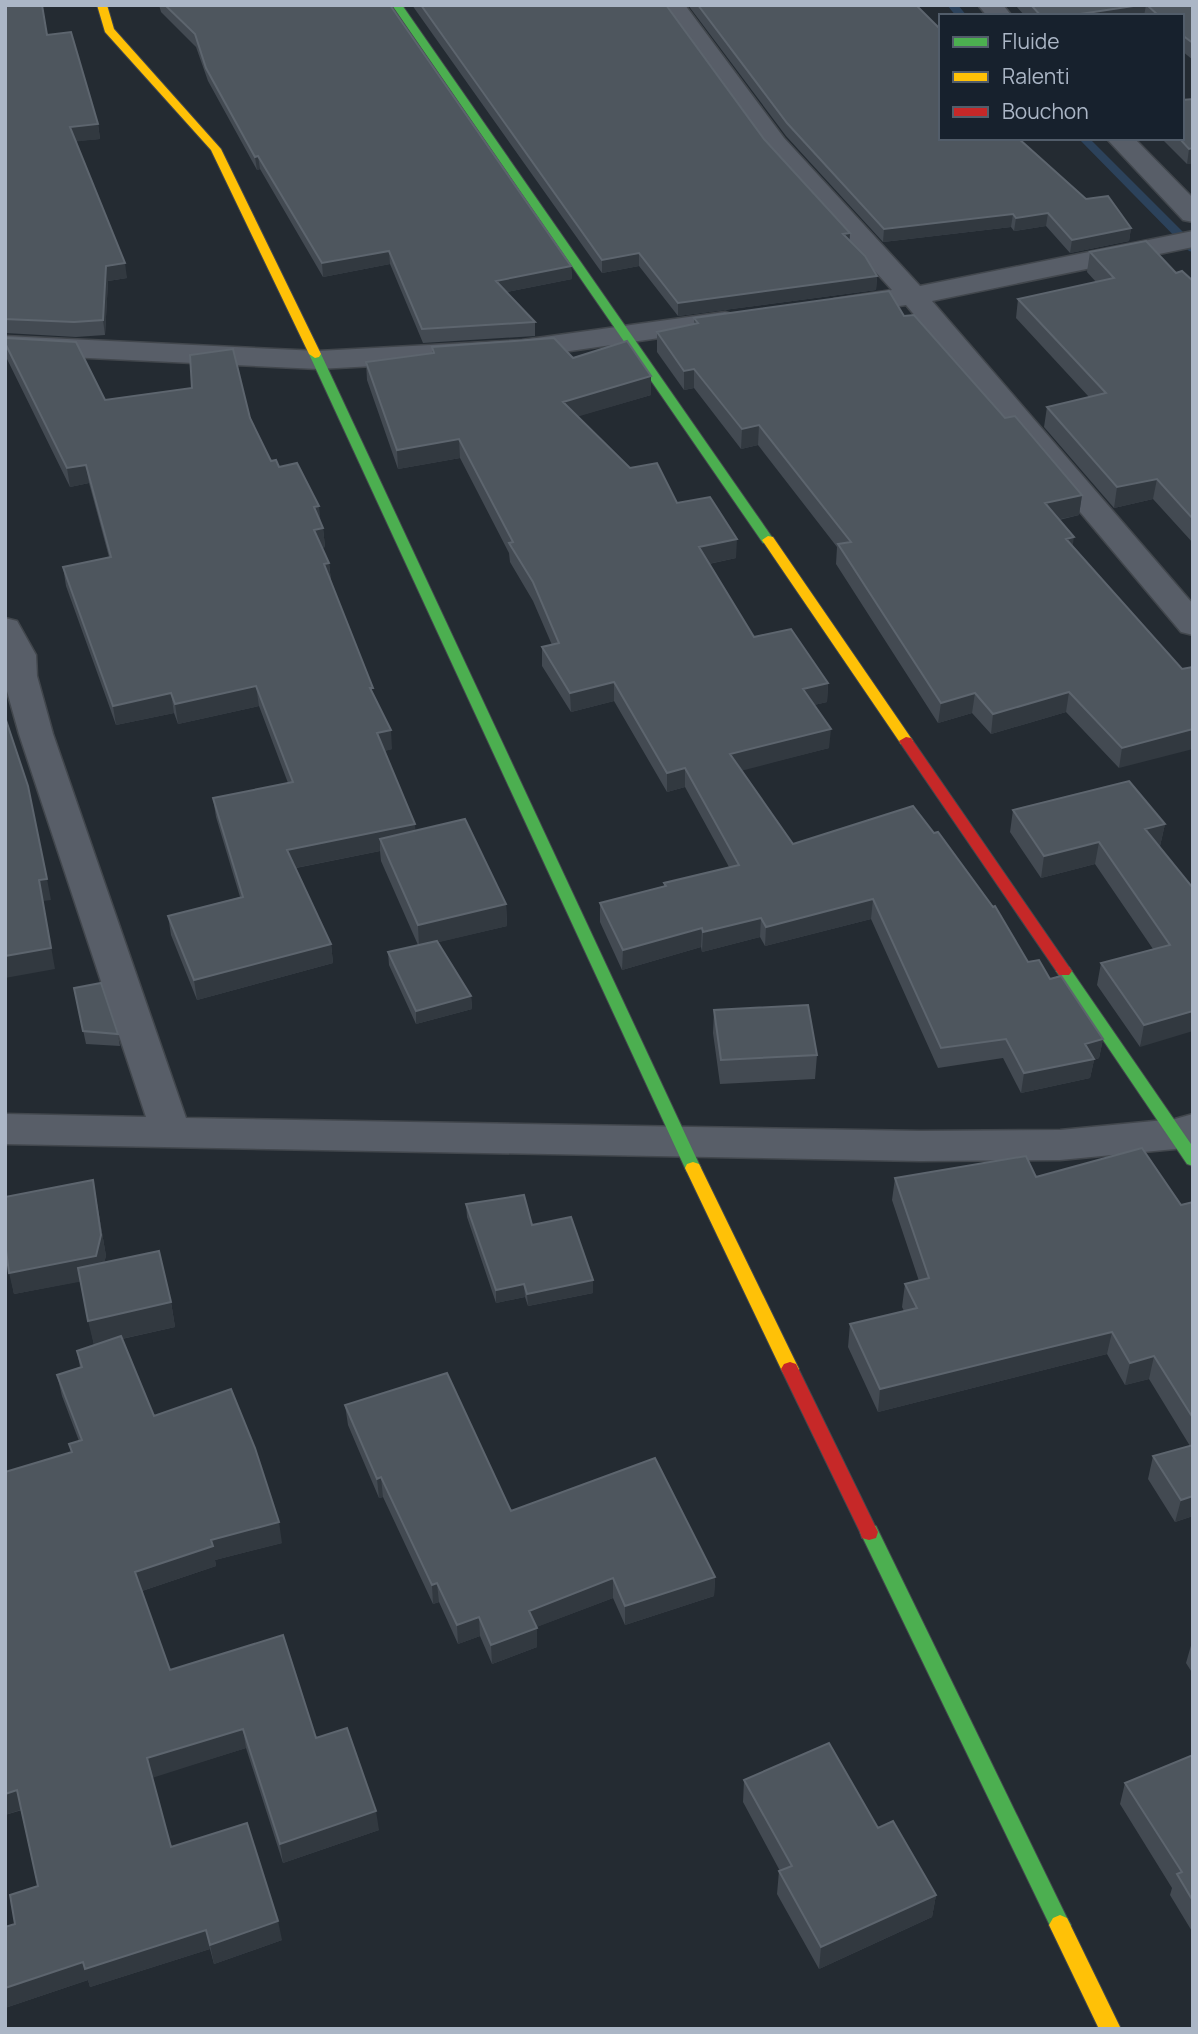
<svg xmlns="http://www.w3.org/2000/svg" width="1198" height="2034" font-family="Manrope,sans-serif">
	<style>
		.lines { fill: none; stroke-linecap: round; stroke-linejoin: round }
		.stream { fill: #2c425b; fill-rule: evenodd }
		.street-casing { stroke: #42474d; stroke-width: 3 }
		.fast-casing { stroke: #42474d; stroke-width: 2 }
		.slow-casing { stroke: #42474d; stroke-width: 2 }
		.jam-casing { stroke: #42474d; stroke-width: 2 }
		.street { fill: #585e68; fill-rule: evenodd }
		.fast { fill: #4caf50; fill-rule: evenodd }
		.slow { fill: #ffc107; fill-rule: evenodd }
		.jam { fill: #c62828; fill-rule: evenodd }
		.wall { fill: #434a52 }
		.shaded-wall { fill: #323940 }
		.building { fill: #4e565e; stroke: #5d656e; stroke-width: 2 }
	</style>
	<rect width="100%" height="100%" fill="#242b32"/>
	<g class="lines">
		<path class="stream" d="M947 5H958L967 16H956Z
			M1078 138H1089L1193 242V252L1189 251Z"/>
		<g class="street-casing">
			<path id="street" d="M660 5H685L784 138 920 286 1193 231V247L932 301 1193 604V635L1181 632 906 305 844 314 834 311 830 305 834 299 892 290 766 150Z
				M978 5H1003L1012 16H987Z
				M1106 138H1134L1193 198V222L1183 220Z
				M725 312 735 315 739 321 735 327 522 358 318 369 5 354V336L318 351 522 340Z
				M5 618 17 621 36 655 37 676 53 734 186 1118 920 1131 1060 1130 1175 1119 1193 1114V1144L1175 1149 1060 1160 920 1161 5 1144V1114L146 1117 19 734 5 684Z"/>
		</g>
		<g class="fast-casing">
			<path id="fast" d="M392 5H402L774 540 773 543H763Z
				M315 350 321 354 701 1168 699 1172H687L685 1168 309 354Z
				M1064 966 1069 967 1193 1147V1166L1187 1164 1059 975 1056 971Z
				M869 1524 876 1526 1067 1918 1071 1925 1067 1932 1060 1935 1053 1932 860 1532 862 1526Z"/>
		</g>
		<g class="slow-casing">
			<path id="slow" d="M97 5H107L114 29 221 149 321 354 319 357 315 358 309 354 211 150 105 32Z
				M768 536 773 537 911 738 913 741 911 744H901L762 540Z
				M693 1162 699 1164 701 1168 799 1369 796 1374 790 1376 784 1374 781 1369 685 1168 687 1164Z
				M1060 1915 1067 1918 1121 2029H1099L1049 1925 1053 1918Z"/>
		</g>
		<g class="jam-casing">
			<path id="jam" d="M906 737 911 738 1069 967 1072 971 1069 975H1059L899 741Z
				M790 1362 796 1364 878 1532 876 1538 869 1540 862 1538 860 1532 781 1369 784 1364Z"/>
		</g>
		<use href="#street" class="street"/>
		<use href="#fast" class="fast"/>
		<use href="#slow" class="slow"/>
		<use href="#jam" class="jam"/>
	</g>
	<path class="wall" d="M5 5 47 35 98 124 100 139 76 141 127 278 108 281 105 335 76 337 5 333Z
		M159 5H390L571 266 572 279 507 292 535 322V336L423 343 390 264 323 277 260 169 257 170 208 81 196 47 161 12Z
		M412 5H666L764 139 850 233 849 240 877 276 876 290 678 316 639 266 602 273Z
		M688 5H916L1030 139 1021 141 1086 199 1131 228 1129 241 1070 253 1046 226 1014 231 1011 227 883 242 786 136Z
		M1015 5H1193V60L1182 51V16H1025Z
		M1193 99V163L1187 164 1161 138H1182Z
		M1090 252 1176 273 1193 281V543L1153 499 1114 508 1044 427 1047 407 1089 397 1016 318 1018 299 1096 282 1087 272Z
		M904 316 1082 495 1079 515 1059 520 1073 546 1182 669 1119 768 1066 712 991 734 972 713 938 723 836 564 837 547 758 445 741 449 694 388 684 390 657 352V332L694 324V318Z
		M5 338 105 400 250 418 271 461 279 467 320 523 323 528 325 547 322 548 329 563 331 581 373 694 392 749 384 751 415 824V831L506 904 507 926 438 942 471 996 472 1009 416 1024 389 965 388 952 418 945 381 861 380 851 296 868 331 944 333 963 197 1000 171 935 168 916 240 897 216 817 213 798 288 783 259 706 178 724 174 713 116 725 66 586 63 567 109 557 89 483 70 487 6 357Z
		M432 347 573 358 651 376V395L578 416 630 468 677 503 736 558 709 564 754 637 828 683 827 702 814 705 829 748 741 770 793 844 1028 962 1050 979 1103 1039 1099 1058 1094 1060 1090 1078 1021 1093 1003 1058 938 1068 871 919 765 946 760 937 702 952 701 947 622 970 600 922V903L664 886V883L729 867 685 787 667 792 614 701 571 712 542 666V647L552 645 533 601 510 562 509 553 460 458 398 469 367 380 366 362 432 353Z
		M1013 810 1165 824 1160 846 1159 847 1193 888 1140 1047 1097 985 1101 963 1153 949 1095 864 1041 878 1010 832Z
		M74 988 118 1034 120 1046 86 1044Z
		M714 1010 817 1055 815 1079 720 1084 713 1033Z
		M1036 1177 1181 1205 1193 1202V1516L1175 1522 1148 1479 1153 1456 1190 1446 1149 1379 1125 1385 1107 1354 878 1412 848 1347 850 1324 904 1311 902 1307 905 1284 919 1281 892 1200 895 1178Z
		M93 1180 106 1256 104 1262 171 1302 175 1327 122 1339 154 1416 282 1543 215 1560 216 1566 142 1591 170 1670 316 1738 379 1830 283 1863 246 1748 152 1777 171 1847 282 1940 214 1964 210 1949 90 1987 88 1980 5 2008V1927L15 1924 38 1886 22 1810 5 1815V1472L71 1452 69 1444 79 1441 62 1396 57 1375 80 1367 77 1351 94 1345 81 1281 14 1294 8 1263 5 1264V1197Z
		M466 1204 532 1225 593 1293 528 1306 525 1297 496 1303 467 1217Z
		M345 1405 511 1511 715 1577 714 1596 625 1625 613 1598 536 1627 537 1647 492 1664 480 1636 458 1644 439 1602 433 1604 383 1497 379 1498 348 1425Z
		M1192 1642H1193V1674L1186 1663Z
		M1193 1755V1933L1170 1895 1172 1888 1120 1804 1125 1783Z
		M744 1780 878 1828 936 1895 932 1917 819 1969 777 1894 779 1871H780L743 1802Z"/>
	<path class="shaded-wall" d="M1140 5H1146L1144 16H1067Z
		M98 124 100 139 72 142 70 127Z
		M1193 148V163L1187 164 1189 149Z
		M258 156 260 169 257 170 255 157Z
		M1048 213 1046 226 1014 231 1016 218Z
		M1013 214 1011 227 883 242 884 229Z
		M1131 228 1129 241 1070 253 1072 240Z
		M850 233 849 246 843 234Z
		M389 251 390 264 323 277 322 263Z
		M639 253V266L602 273V260Z
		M125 263 127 278 108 281 105 335 103 320 106 266Z
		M571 266 572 279 497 294 496 281Z
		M877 276 876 290 678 316V303Z
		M694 369V388L684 390V371Z
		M651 376V395L563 421V402Z
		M759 425 758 445 741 449 742 429Z
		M459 439 460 458 398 469 397 450Z
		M86 465 89 483 70 487 67 468Z
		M1157 479 1153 499 1114 508 1117 487Z
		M1082 495 1079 515 1042 523 1045 503Z
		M319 506 321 525 314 507Z
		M323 528 325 547 316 549 314 530Z
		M1074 537 1071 557 1066 539Z
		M737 539 736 558 698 566 699 547Z
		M329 563 331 582 324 564Z
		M614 682V701L571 712 570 693Z
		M828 683 827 702 801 708 803 689Z
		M256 686 259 706 178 724 175 704Z
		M1069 692 1066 712 991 734 993 714Z
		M171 693 174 713 116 725 113 706Z
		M975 693 972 713 938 723 941 703Z
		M831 729 829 748 729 774 730 754Z
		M1193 729V749L1119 768 1122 748Z
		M391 730 392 749 378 753 377 733Z
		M685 768V787L667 792V773Z
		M415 824 416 843 380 839V851L290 869 287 850Z
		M1165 824 1160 846 1141 851 1145 829Z
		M1099 842 1095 864 1041 878 1044 856Z
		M47 879 51 900 43 901 55 969 5 978V956L39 880Z
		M873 899 871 919 765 946 766 927Z
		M506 904 507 926 419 947 418 925Z
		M761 918 760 937 702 952 703 932Z
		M702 928 701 947 622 970 623 950Z
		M331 944 333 963 197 1000 194 980Z
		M471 996 472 1009 416 1024V1011Z
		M1193 1011V1031L1140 1047 1144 1025Z
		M1103 1039 1099 1058 1094 1060 1090 1078 1021 1093 1024 1073 1085 1044Z
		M93 1180 106 1256 100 1278 14 1294 9 1273Z
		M5 1242 10 1263 5 1264Z
		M593 1280V1293L528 1306 527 1294Z
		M524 1284 525 1297 496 1303V1290Z
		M171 1302 175 1327 94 1345 88 1321Z
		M1112 1332 1107 1354 878 1412 880 1389Z
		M1154 1356 1149 1379 1125 1385 1130 1363Z
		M381 1477 383 1497 379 1498 377 1479Z
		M1193 1496V1516L1175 1522 1181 1500Z
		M279 1522 282 1543 215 1560 216 1566 139 1592 135 1572 211 1540Z
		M715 1577 714 1596 625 1625V1606Z
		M613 1578V1598L529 1630V1611Z
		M437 1583 439 1602 433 1604 432 1585Z
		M479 1617 480 1636 458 1644 457 1625Z
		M537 1628V1647L492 1664 491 1645Z
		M243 1729 246 1748 152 1778 147 1758Z
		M17 1790 23 1809 5 1815V1794Z
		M376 1811 379 1830 283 1863 280 1844Z
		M936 1895 932 1917 819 1969 821 1947Z
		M278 1921 282 1940 214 1964 210 1945Z
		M206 1930 210 1949 90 1987 88 1980 5 2008V1988L83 1962Z"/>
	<path class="building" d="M5 5H42L47 35 71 32 98 124 70 127 125 263 106 266 103 320 74 322 5 319Z
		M165 5H390L571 266 496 281 535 322 422 329 389 251 322 263 258 156 255 157 206 68 195 34Z
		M421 5H666L764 139 850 233 843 234 865 256 877 276 678 303 639 253 602 260Z
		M698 5H916L941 30V138H1018L1086 199 1108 196 1131 228 1072 240 1048 213 1016 218 1013 214 884 229 787 123Z
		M1031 5H1140L1067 16H1041Z
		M1147 5H1193V43L1182 35V16H1159Z
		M1193 99V148L1189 149 1179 138H1182V100Z
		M1146 241 1176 273 1182 271 1193 281V519L1157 479 1117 487 1047 407 1106 393 1018 299 1114 278 1090 252Z
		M889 291 904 316 914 315 1005 418 1015 416 1082 495 1045 503 1074 537 1066 539 1182 669 1193 667V729L1122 748 1069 692 993 714 975 693 941 703 838 544 851 542 759 425 742 429 694 369 684 371 657 332 698 323 694 318Z
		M5 338 76 342 105 400 192 388 190 355 233 349 250 418 271 461 276 460 279 467 297 463 319 506 314 507 323 528 314 530 329 563 324 564 373 688H370L391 730 377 733 415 824 287 850 331 944 194 980 168 916 243 897 213 798 293 782 256 686 175 704 171 693 113 706 63 567 111 557 86 465 67 468 5 343Z
		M554 338 573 358 627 341 651 376 563 402 630 468 657 463 677 503 710 497 737 539 699 547 754 637 791 629 828 683 803 689 831 729 730 754 793 844 913 806 934 833 938 832 993 907 995 906 1028 962 1039 960 1050 979 1061 976 1103 1039 1085 1044 1094 1059 1024 1073 1006 1039 941 1048 873 899 766 927 761 918 703 932 702 928 623 950 600 903 666 886 664 883 739 865 685 768 667 773 614 682 570 693 542 647 559 643 533 582 509 543 513 542 459 439 397 450 366 362 434 353 432 347Z
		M5 717 28 786 47 879 39 880 51 948 5 956Z
		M1129 781 1165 824 1145 829 1193 888V1011L1144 1025 1101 963 1170 945 1099 842 1044 856 1013 810Z
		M465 819 506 904 418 925 380 839Z
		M437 941 471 996 416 1011 388 952Z
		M101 983 118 1034 83 1031 74 988Z
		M808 1005 817 1055 721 1060 714 1010Z
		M1142 1148 1181 1205 1193 1202V1418L1154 1356 1130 1363 1112 1332 880 1389 850 1324 917 1308 905 1284 929 1278 895 1178 1026 1156 1036 1177Z
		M93 1180 101 1235 96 1256 9 1273 5 1242V1197Z
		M524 1195 532 1225 571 1217 593 1280 527 1294 524 1284 496 1290 466 1204Z
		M159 1251 171 1302 88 1321 78 1268Z
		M121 1336 154 1416 231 1389 255 1448 279 1522 211 1540 213 1546 135 1572 170 1670 283 1635 316 1738 347 1728 376 1811 280 1844 243 1729 147 1758 171 1847 247 1823 278 1921 210 1945 206 1930 85 1969 83 1962 5 1988V1927L15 1924 10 1895 38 1886 17 1790 5 1794V1472L72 1452 69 1444 82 1440 57 1375 82 1367 77 1351Z
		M447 1373 511 1511 655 1458 715 1577 625 1606 613 1578 529 1611 537 1628 491 1645 479 1617 457 1625 437 1583 432 1585 381 1477 377 1479 345 1405Z
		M1193 1445V1496L1181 1500 1153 1456Z
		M829 1743 878 1828 893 1821 936 1895 821 1947 779 1871 792 1866 744 1780Z
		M1193 1755V1901L1177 1874 1182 1872 1125 1783Z"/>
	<rect width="1198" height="2034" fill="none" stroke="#abb6c6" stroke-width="14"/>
	<rect x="939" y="14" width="245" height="126" fill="#17212d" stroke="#525d6a" stroke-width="2"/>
	<rect x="953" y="37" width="35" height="10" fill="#4caf50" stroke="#525d6a" stroke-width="2"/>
	<text x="1002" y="49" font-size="21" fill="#abb6c6">Fluide</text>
	<rect x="953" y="72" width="35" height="10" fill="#ffc107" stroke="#525d6a" stroke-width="2"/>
	<text x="1002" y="84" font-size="21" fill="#abb6c6">Ralenti</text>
	<rect x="953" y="107" width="35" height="10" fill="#c62828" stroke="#525d6a" stroke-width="2"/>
	<text x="1002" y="119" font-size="21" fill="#abb6c6">Bouchon</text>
</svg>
